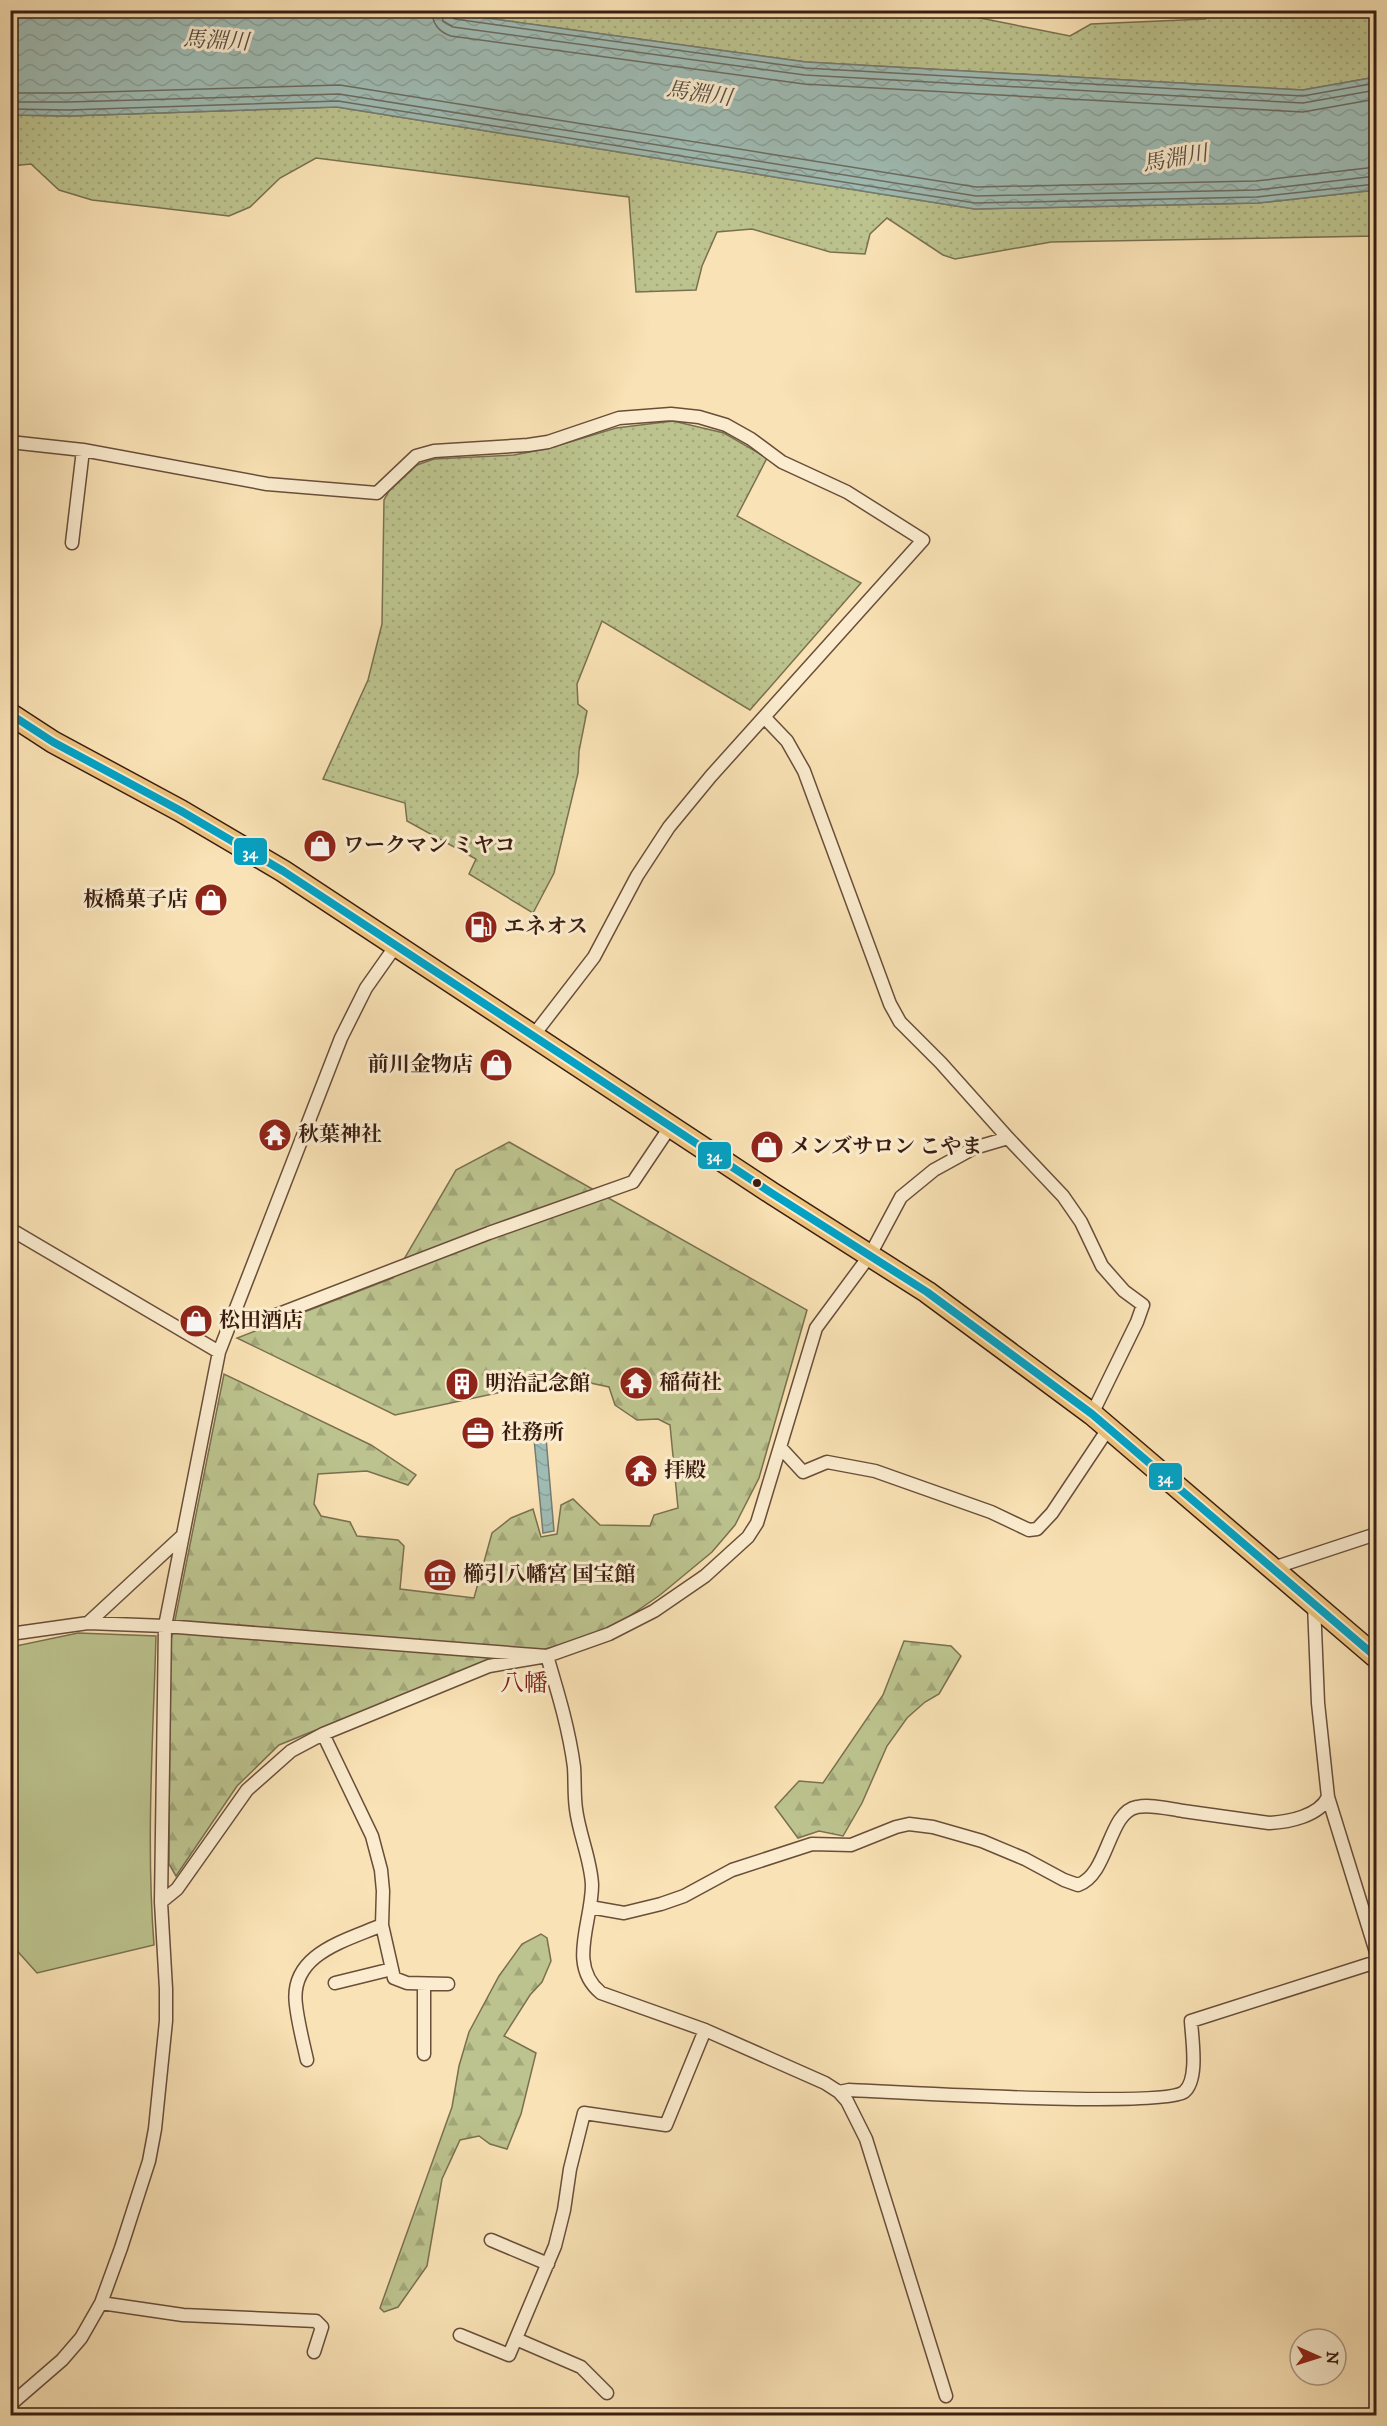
<svg xmlns="http://www.w3.org/2000/svg" width="1387" height="2426" font-family="'IM FELL DW Pica','Noto Serif JP',serif">
	<style>
		.grass { fill: url(#grass-dots); stroke: #7a7050; stroke-width: 1.5 }
		.forest { fill: url(#forest-firs); stroke: #7a7050; stroke-width: 1.5 }
		.green { fill: #bcc38e; stroke: #7a7050; stroke-width: 1.5 }
		.water { fill: url(#water-waves); stroke: #767c73; stroke-width: 1.5 }
		.lines { fill: none; stroke-linecap: round; stroke-linejoin: round }
		.shore { stroke: #6c6c62; stroke-width: 1.5 }
		.minor-casing { stroke: #694e3a; stroke-width: 15 }
		.trunk-casing { stroke: #391d11; stroke-width: 24 }
		.minor { stroke: #fbeccf; stroke-width: 12 }
		.trunk { stroke: #ecc17a; stroke-width: 21 }
		.bus-1-casing { stroke: #fbeccf; stroke-width: 12 }
		.bus-1 { stroke: #03a2c5; stroke-width: 8 }
		.bus-dot { fill: #391d11; stroke: #fbeccf; stroke-width: 2 }
		.labels { text-anchor: middle; dominant-baseline: central; stroke-width: 6; stroke-linejoin: round; paint-order: stroke }
		.poi-label { font-size: 21px; font-weight: bold; fill: #391d11; stroke: #fbeccf; text-anchor: start }
		.water-label { font-size: 22px; font-style: italic; fill: #584d42; stroke: #fbeccf }
		.quarter-label { font-size: 24px; fill: #7a1f14; stroke: #fbeccf }
		.line-badge { stroke: #fbeccf; stroke-width: 2 }
		.badge-label { font-size: 16px; text-anchor: middle; font-weight: bold; fill: #fff }
	</style>
	<defs>
		<pattern id="grass-dots" width="8" height="8" patternUnits="userSpaceOnUse" patternTransform="scale(1.5)"><rect width="8" height="8" fill="#bcc38e"/><path d="M2 2h.1M6 6h.1" fill="none" stroke="#a2a779" stroke-width="1.8" stroke-linecap="round"/></pattern>
		<pattern id="forest-firs" width="22" height="20" patternUnits="userSpaceOnUse" patternTransform="scale(1.5)"><rect width="22" height="20" fill="#bcc38e"/><path d="M5 1l3.5 6h-7zM16 11l3.5 6h-7z" fill="#a2a779"/></pattern>
		<pattern id="water-waves" width="16" height="10" patternUnits="userSpaceOnUse" patternTransform="scale(1.5)"><rect width="16" height="10" fill="#9fbcb4"/><path d="M0 5q4-4 8 0t8 0" fill="none" stroke="#8aa19a"/></pattern>
	</defs>
	<rect width="100%" height="100%" fill="#f9e2b5"/>
	<filter id="stains"><feTurbulence type="fractalNoise" baseFrequency=".00333" numOctaves="4"/><feColorMatrix values="0 0 0 0 .2 0 0 0 0 .09 0 0 0 0 .02 0 0 0 .5 -.17"/></filter>
	<radialGradient id="worn" r=".72"><stop offset=".6" stop-color="#630" stop-opacity="0"/><stop offset="1" stop-color="#630" stop-opacity=".3"/></radialGradient>
	<path class="grass" d="M940 10 1070 36 1091 24 1205 19 1214 11H1376V77L1303 90 806 62 435 11Z
		M337 107 975 209 1258 203 1376 190V236L1051 242 955 259 943 255 887 218 870 234 865 254 830 252 752 229 717 232 702 266 696 290 636 292 629 197 316 158 280 178 250 207 229 216 92 200 59 190 31 164 11 166V115L68 116Z
		M673 421 724 433 767 458 737 516 861 583 750 710 602 621 577 684 578 704 587 711 579 751 578 773 554 873 533 913 469 874 476 859 407 821 405 803 323 779 368 680 382 624 384 500 389 491 417 465 434 459 514 455 550 448 616 428Z"/>
	<path class="forest" d="M509 1142 807 1310 759 1478 735 1525 712 1552 660 1595 608 1631 447 1677 279 1745 237 1786 176 1876 169 1864 170 1645 224 1374 371 1445 416 1475 408 1485 367 1471 318 1474 314 1504 321 1516 350 1522 357 1536 398 1540 404 1546 400 1589 474 1598 492 1533 511 1518 533 1509 541 1537 557 1534 561 1505 573 1499 600 1525 650 1526 654 1515 678 1508 670 1425 658 1419 637 1420 615 1405 609 1387 567 1378 395 1415 237 1338 393 1278 456 1170Z
		M904 1641 951 1646 961 1656 939 1694 925 1702 907 1718 887 1746 862 1803 843 1836 819 1831 798 1838 775 1807 799 1781 823 1783 883 1695Z
		M541 1934 547 1938 551 1961 542 1982 530 1995 504 2036 536 2053 521 2114 507 2149 490 2144 479 2136 460 2140 442 2179 427 2266 398 2307 384 2312 380 2308 452 2107 459 2066 469 2032 499 1976 522 1944Z"/>
	<path class="green" d="M78 1633 156 1636C153 1739 146 1843 154 1945L37 1973 11 1944V1647Z"/>
	<path class="water" d="M435 11 806 62 1303 90 1376 77V190L1258 203 975 209 337 107 68 116 11 115V11Z
		M546 1438 554 1531 543 1533 534 1439Z"/>
	<g class="lines">
		<path class="shore" d="M432 10C432 23 439 32 451 36L804 84 1303 112 1376 99
			M441 10 443 21 453 27 805 75 1303 103 1376 90
			M448 10 450 16 455 19 805 68 1303 96 1376 83
			M10 93H68L340 85 976 187 1256 181 1376 167
			M10 102H68L339 94 976 196 1257 190 1376 176
			M10 109 68 110 338 101 975 203 1257 197 1376 184"/>
		<g class="minor-casing">
			<path id="minor" d="M10 442 83 450 267 484 377 493 416 456 434 451 528 445 548 442 619 418 671 414 699 417 726 425 751 439 782 462 847 492 923 540 711 776 669 827 637 876 594 957 533 1036
				M72 543 83 450
				M765 718 787 741 804 771 890 1004 900 1022 941 1063 1008 1138 1063 1196 1081 1222 1102 1266 1124 1291 1143 1305 1137 1322 1092 1414
				M10 1229 219 1352
				M232 1319 271 1317 489 1233 633 1182 670 1127
				M780 1447 803 1472 827 1462 875 1471 991 1512 1029 1530 1037 1529 1052 1513 1108 1429
				M1273 1568 1376 1534
				M1314 1604 1318 1703 1328 1797 1376 1952
				M88 1623 181 1537
				M10 1634 88 1623 165 1626 547 1656 609 1634 654 1611 705 1576 748 1537 757 1523 816 1328 870 1255 901 1197 934 1170 974 1148 1008 1138
				M323 1734 372 1836 381 1870 383 1891 382 1925 394 1978 407 1983 448 1984
				M161 1902 177 1889 247 1790 291 1751 323 1734 489 1666 547 1656C558 1693 569 1729 574 1767 575 1781 574 1795 576 1809 579 1834 591 1860 592 1885 592 1923 567 1965 601 1993L705 2030 825 2083 839 2092 847 2101 866 2139 946 2396
				M590 1907 624 1913 661 1904 684 1896 732 1870 812 1844 851 1845 896 1827 909 1824 933 1827 982 1841 1025 1859 1064 1880 1078 1885C1109 1874 1108 1812 1137 1807 1151 1804 1169 1809 1183 1811 1211 1815 1240 1819 1269 1823 1289 1822 1319 1816 1328 1797
				M335 1983 392 1969
				M424 2054V1984
				M307 2060C303 2042 298 2023 296 2005 289 1954 345 1941 382 1925
				M839 2092 849 2090C895 2092 1162 2108 1184 2092 1199 2080 1192 2039 1191 2021L1376 1962
				M491 2240 548 2264
				M101 2303 183 2315 316 2321 322 2327 314 2352
				M460 2335 509 2355 555 2246 564 2210 570 2169 584 2113 666 2125 705 2030
				M516 2339 581 2367 607 2393
				M10 2405 62 2360 81 2338 101 2303 121 2248 149 2161 155 2129 166 2021V1989L161 1902 165 1626 219 1352 341 1038 366 988 397 944"/>
		</g>
		<g class="trunk-casing">
			<path id="trunk" d="M10 714 53 742 181 811 283 871 773 1194 927 1292 1092 1414 1376 1657"/>
		</g>
		<use href="#minor" class="minor"/>
		<use href="#trunk" class="trunk"/>
		<g class="bus-1-casing">
			<path id="bus-1" d="M10 714 53 742 181 811 283 871 773 1194 927 1292 1092 1414 1376 1657"/>
		</g>
		<use href="#bus-1" class="bus-1"/>
	</g>
	<defs>
		<g id="shop-disc" transform="scale(1.725)"><circle r="9.5" fill="#8f2418" stroke="#fbeccf"/><path d="M-5-2.5h2.3a2.7 3.5 0 0 1 5.4 0H5L5.5 6h-11ZM-1.5-2.5h3a1.5 2.3 0 0 0-3 0Z" fill="#fff"/></g>
		<g id="fuel-disc" transform="scale(1.725)"><circle r="9.5" fill="#8f2418" stroke="#fbeccf"/><path d="M-5.5-6h7V0h2V4h1.3V-2.5L3-4.5l.8-.8L6-3V5H2.5V1h-1V6h-7ZM-4.2-4.7v3.2H.2V-4.7Z" fill="#fff"/></g>
		<g id="temple-disc" transform="scale(1.725)"><circle r="9.5" fill="#8f2418" stroke="#fbeccf"/><path d="M0-6L5-2H3V0L6.5 2.5H4V6H1.5V3h-3V6H-4V2.5H-6.5L-3 0V-2H-5Z" fill="#fff"/></g>
		<g id="building-disc" transform="scale(1.725)"><circle r="9.5" fill="#8f2418" stroke="#fbeccf"/><path d="M-4-6H4V6H1V3H-1V6H-4ZM-2.5-4.3h1.7v1.8h-1.7ZM.8-4.3h1.7v1.8H.8ZM-2.5-1h1.7V.8h-1.7ZM.8-1h1.7V.8H.8Z" fill="#fff"/></g>
		<g id="office-disc" transform="scale(1.725)"><circle r="9.5" fill="#8f2418" stroke="#fbeccf"/><path d="M-6-3h4V-5.5h4V-3h4V5H-6ZM-1-4.5V-3h2v-1.5ZM-6 0V1H6V0Z" fill="#fff"/></g>
		<g id="museum-disc" transform="scale(1.725)"><circle r="9.5" fill="#8f2418" stroke="#fbeccf"/><path d="M0-6L6-3V-2H-6V-3ZM-5-1h2V3h-2ZM-1-1h2V3h-2ZM3-1h2V3H3ZM-6 4H6V6H-6Z" fill="#fff"/></g>
	</defs>
	<g fill-rule="evenodd">
		<use href="#shop-disc" x="320" y="846"/>
		<use href="#shop-disc" x="211" y="900"/>
		<use href="#fuel-disc" x="481" y="927"/>
		<use href="#shop-disc" x="496" y="1065"/>
		<use href="#temple-disc" x="275" y="1135"/>
		<use href="#shop-disc" x="767" y="1147"/>
		<use href="#shop-disc" x="196" y="1321"/>
		<use href="#temple-disc" x="636" y="1383"/>
		<use href="#building-disc" x="462" y="1384"/>
		<use href="#office-disc" x="478" y="1433"/>
		<use href="#temple-disc" x="641" y="1471"/>
		<use href="#museum-disc" x="440" y="1575"/>
	</g>
	<circle class="bus-dot" cx="757" cy="1183" r="5"/>
	<g class="labels">
		<g class="poi-label">
			<text x="343" y="846">ワークマン ミヤコ</text>
			<text x="188" y="900" text-anchor="end">板橋菓子店</text>
			<text x="504" y="927">エネオス</text>
			<text x="473" y="1065" text-anchor="end">前川金物店</text>
			<text x="298" y="1135">秋葉神社</text>
			<text x="790" y="1147">メンズサロン こやま</text>
			<text x="219" y="1321">松田酒店</text>
			<text x="659" y="1383">稲荷社</text>
			<text x="485" y="1384">明治記念館</text>
			<text x="501" y="1433">社務所</text>
			<text x="664" y="1471">拝殿</text>
			<text x="463" y="1575">櫛引八幡宮 国宝館</text>
		</g>
		<g class="water-label">
			<text transform="translate(216 41) rotate(3)">馬淵川</text>
			<text transform="translate(699 94) rotate(8)">馬淵川</text>
			<text transform="translate(1175 159) rotate(-10)">馬淵川</text>
		</g>
		<g class="quarter-label">
			<text x="524" y="1684">八幡</text>
		</g>
	</g>
	<g class="line-badge">
		<rect x="233" y="837" width="35" height="29" rx="6" fill="#03a2c5"/>
		<rect x="697" y="1141" width="35" height="29" rx="6" fill="#03a2c5"/>
		<rect x="1148" y="1462" width="35" height="29" rx="6" fill="#03a2c5"/>
	</g>
	<g class="badge-label">
		<text x="250" y="858">34</text>
		<text x="714" y="1161">34</text>
		<text x="1165" y="1483">34</text>
	</g>
	<rect width="1387" height="2426" fill="none" stroke="#f9e2b5" stroke-width="36"/>
	<rect x="12" y="12" width="1363" height="2402" fill="none" stroke="#391d11" stroke-width="3"/>
	<rect x="18" y="18" width="1351" height="2390" fill="none" stroke="#391d11" stroke-width="1.5"/>
	<g transform="translate(1318 2357) rotate(93)"><circle r="28" fill="#fbeccf" stroke="#ad9983" stroke-width="1.5"/>
	<path d="M0-4.5L10 22L0 15L-10 22Z" fill="#8f2418"/>
	<text y="-9" font-size="16" font-weight="bold" text-anchor="middle" fill="#391d11">N</text>
	</g>
	<rect width="100%" height="100%" filter="url(#stains)"/>
	<rect width="100%" height="100%" fill="url(#worn)"/>
</svg>
